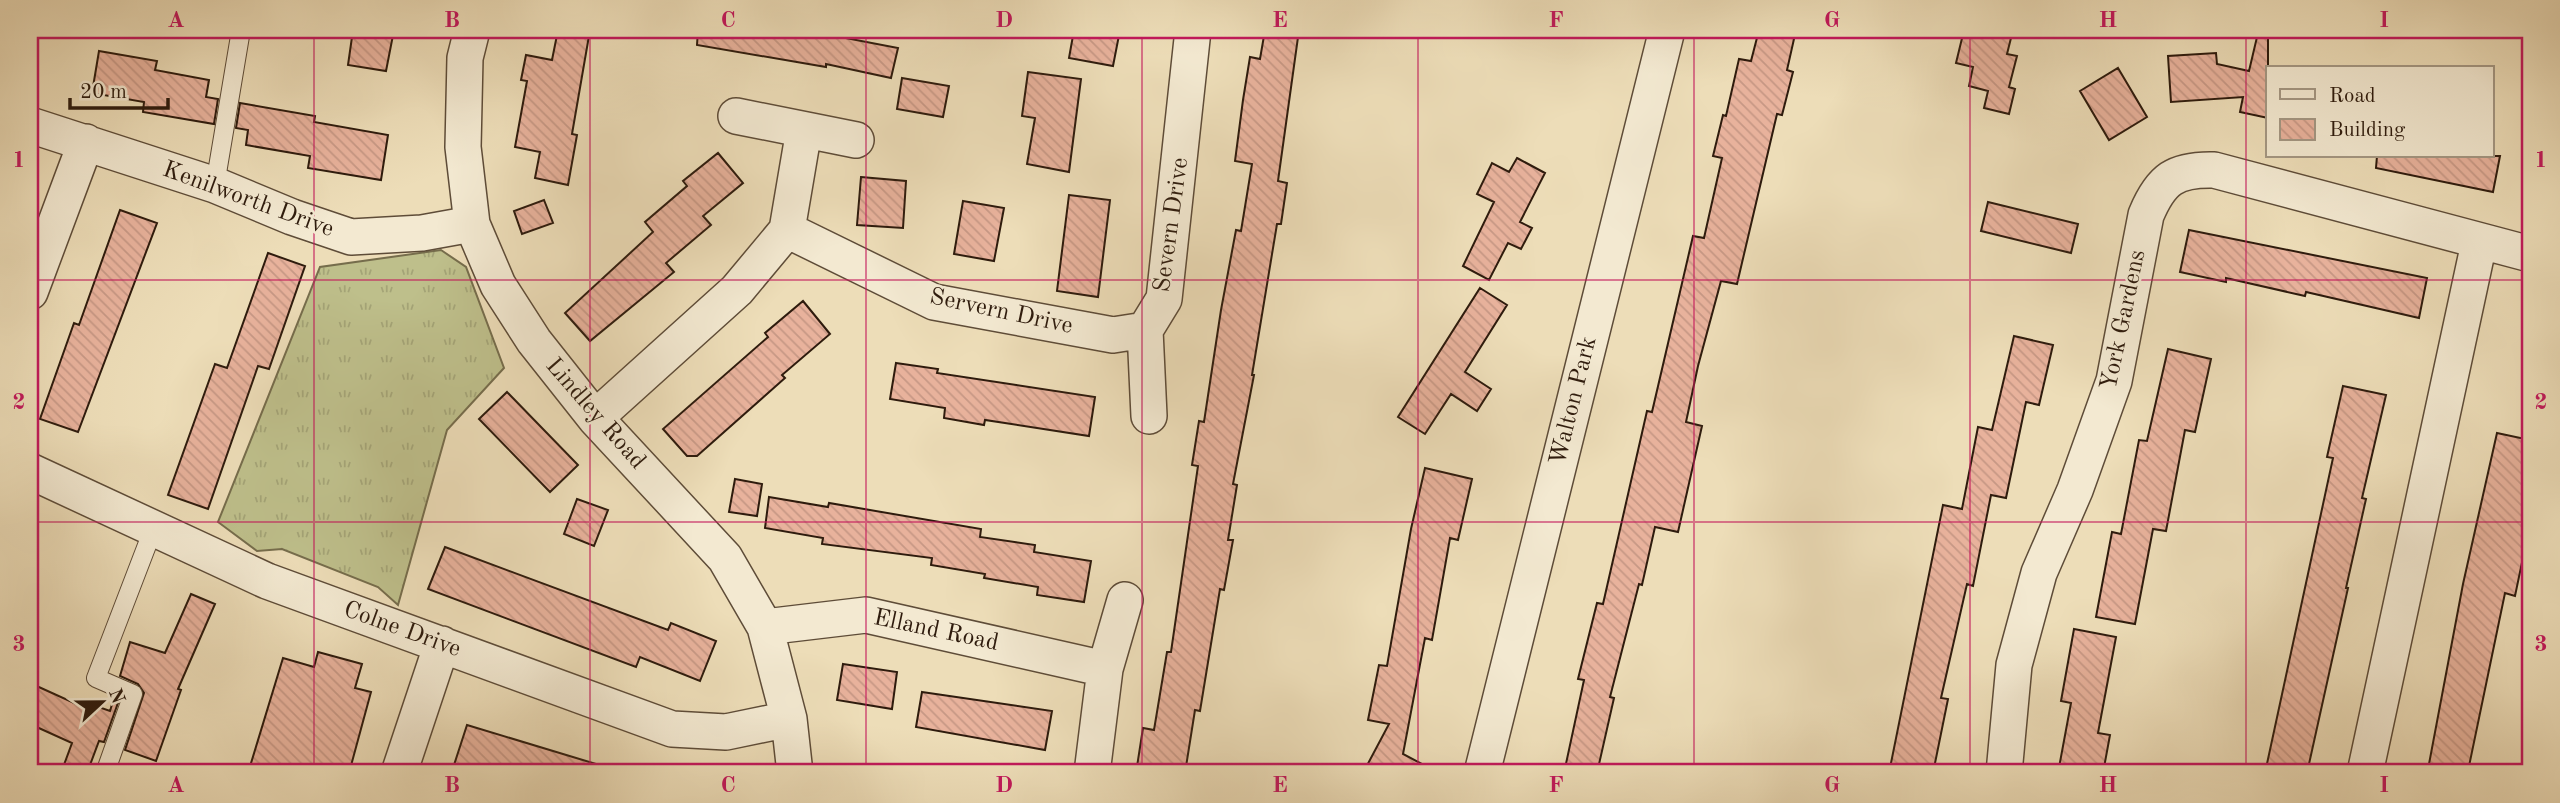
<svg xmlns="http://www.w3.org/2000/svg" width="2560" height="803" font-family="'Old Standard TT',serif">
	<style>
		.grass { fill: url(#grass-tufts); stroke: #766d4c; stroke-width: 2 }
		.building { fill: url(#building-back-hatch); stroke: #2e1b0d; stroke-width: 2 }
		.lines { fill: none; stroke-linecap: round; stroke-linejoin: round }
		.service-casing { stroke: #5e4c38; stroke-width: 20 }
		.minor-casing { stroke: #5e4c38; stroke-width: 38 }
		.service { stroke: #f3e9d1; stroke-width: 18 }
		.minor { stroke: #f3e9d1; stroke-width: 35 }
		.grid { fill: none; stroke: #c2185b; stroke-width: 2; stroke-opacity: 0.55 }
		.labels { text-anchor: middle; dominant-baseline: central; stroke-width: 5; stroke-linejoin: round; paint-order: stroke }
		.street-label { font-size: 24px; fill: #2e1b0d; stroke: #f3e9d1 }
		.neatline { fill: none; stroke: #c2185b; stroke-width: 2.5 }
		.grid-label { font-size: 23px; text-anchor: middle; font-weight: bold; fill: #c2185b }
	</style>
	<defs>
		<pattern id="grass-tufts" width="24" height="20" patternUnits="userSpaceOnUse" patternTransform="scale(1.75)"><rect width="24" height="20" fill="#bebf8b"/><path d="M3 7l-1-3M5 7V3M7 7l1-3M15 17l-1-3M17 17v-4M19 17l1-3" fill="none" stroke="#a4a477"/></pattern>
		<pattern id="building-back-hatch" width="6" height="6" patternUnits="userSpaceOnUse" patternTransform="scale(1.75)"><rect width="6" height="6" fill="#e8b29c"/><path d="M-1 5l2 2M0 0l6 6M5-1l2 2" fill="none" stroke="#c79885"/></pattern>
	</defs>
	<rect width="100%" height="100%" fill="#edddb8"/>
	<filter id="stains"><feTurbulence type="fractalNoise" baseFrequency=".00286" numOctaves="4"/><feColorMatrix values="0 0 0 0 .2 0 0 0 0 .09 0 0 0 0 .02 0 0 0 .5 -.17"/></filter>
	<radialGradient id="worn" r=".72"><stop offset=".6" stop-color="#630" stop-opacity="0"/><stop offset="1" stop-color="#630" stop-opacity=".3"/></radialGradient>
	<path class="grass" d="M441 250 466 267 504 368 447 430 398 605 378 587 282 549 257 551 218 522 320 267Z"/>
	<path class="building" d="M353 30H394L386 71 348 65Z
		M558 30H590L572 134 577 135 568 185 535 178 540 152 515 147 527 81 521 80 526 55 552 60Z
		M698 30H804L898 48 891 78 826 64V67L697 45Z
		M1074 30H1120L1113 66 1069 58Z
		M1265 30H1299L1278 181 1287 183 1281 224H1277L1252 375H1254L1233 484 1237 485 1228 540H1233L1224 590 1220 589 1200 711 1195 710 1185 773H1136L1143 728 1154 730 1167 652H1171L1198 466 1192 465 1199 421 1204 422 1221 310 1236 230 1241 231 1252 164 1235 161 1243 100 1250 57 1260 59Z
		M1759 30H1796L1787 70 1793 72 1782 115 1777 114 1737 284 1721 281 1698 366 1686 422 1702 426 1678 532 1655 527 1642 585 1639 584 1610 697 1614 698 1597 773H1564L1584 680 1578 679 1597 603 1603 604 1647 411 1652 412 1693 236 1704 238 1722 158 1713 156 1723 115 1726 116 1739 59 1751 61Z
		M1964 30H2013L2007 54 2017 56 2009 87 2015 89 2009 114 1984 108 1988 91 1969 86 1973 67 1956 63Z
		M2257 37 2268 38V118L2240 112 2243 97 2171 102 2168 56 2216 53 2217 64 2249 71Z
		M99 51 157 61 155 70 209 80 206 97 218 99 214 124 143 112 144 102 92 93Z
		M2118 68 2147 117 2109 140 2080 91Z
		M1028 72 1081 79 1069 172 1027 164 1035 118 1022 116Z
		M902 78 949 86 943 117 897 109Z
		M240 103 315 116 314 122 388 135 381 180 308 168 310 156 246 145 248 130 236 128Z
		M718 153 743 183 703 216 711 225 666 263 674 272 590 341 565 313 653 232 645 222 687 186 683 181Z
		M2377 156H2500L2493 192 2376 168Z
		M1517 158 1545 173 1520 222 1532 228 1521 249 1508 243 1489 280 1463 266 1494 202 1477 194 1492 163 1509 172Z
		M861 177 906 181 903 228 857 225Z
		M1069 195 1110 200 1098 297 1057 291Z
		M544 200 553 223 522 234 514 211Z
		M963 201 1004 208 994 261 954 254Z
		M1988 202 2078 224 2071 253 1981 231Z
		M120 210 157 223 78 432 40 419 74 323 79 325Z
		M2189 230 2427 278 2419 318 2306 292 2305 296 2226 278V282L2180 272Z
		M268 253 305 266 269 369 258 366 208 509 168 495 215 364 227 368Z
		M1480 288 1507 305 1465 372 1491 389 1477 411 1451 394 1425 434 1398 417Z
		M803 301 830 334 782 375 785 378 697 456H687L663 429 768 337 765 333Z
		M2014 336 2053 345 2039 405 2026 402 2006 498 1991 495 1973 586 1967 584 1941 698 1948 699 1933 773 1890 768 1943 505 1962 509 1978 427 1992 430Z
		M2168 349 2211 359 2195 432 2185 430 2166 531 2153 529 2135 624 2096 617 2112 532 2121 534 2139 440 2147 441Z
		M896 363 938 369 937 373 1095 397 1089 436 985 420 984 425 944 418 945 408 890 399Z
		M2343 386 2386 395 2362 498 2366 499 2346 588H2348L2307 773H2265L2333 458 2327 457Z
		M507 392 578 465 550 492 479 419Z
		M2497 433 2530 440V524L2515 596 2505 593 2468 771 2429 764 2463 584Z
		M1425 468 1472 479 1458 540 1450 538 1432 640 1425 638 1403 754 1439 773H1363L1389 724 1368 720 1379 665 1387 666 1411 529Z
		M735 479 762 484 757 516 729 512Z
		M769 497 828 507 829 503 981 529 980 537 1035 545 1034 552 1091 561 1084 602 1037 595 1038 587 984 578 985 574 931 565 932 558 822 544 823 538 765 528Z
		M577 499 608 510 594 546 564 534Z
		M445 547 668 630 671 623 716 641 700 681 640 657 636 667 428 589Z
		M191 594 215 604 178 689 181 690 156 761 125 750 144 693 138 684 120 676 130 642 165 653Z
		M2074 629 2116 637 2098 733 2110 735 2103 773H2058L2071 703 2061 701Z
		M318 652 362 664 355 688 371 692 349 773H248L283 658 314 667Z
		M843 664 897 672 892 709 837 700Z
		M30 683 85 708 87 703 110 711 114 698 119 700 104 742 99 741 87 773H61L72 743 30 724Z
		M922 692 1052 711 1045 750 916 727Z
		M467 725 606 767 605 773H477L454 765Z"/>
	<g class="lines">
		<g class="service-casing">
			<path id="service" d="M215 185 241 30
				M105 773 133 694 96 678 154 527"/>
		</g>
		<g class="minor-casing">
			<path id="minor" d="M472 30 465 58 463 147 472 224 498 285 534 341 595 418 725 558 765 627 789 719 795 773
				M736 116 856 140
				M30 125 215 185 292 217 351 237 422 233 472 224
				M787 230 934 302 1113 335 1145 330
				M30 292 86 142
				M1149 416 1145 330 1164 299 1193 30
				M595 418 737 290 787 230 804 130
				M30 471 267 581 672 729 726 732 789 719
				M765 627 866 615 1105 669 1125 600
				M399 773 442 644
				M1092 773 1105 669
				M1482 773 1667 30
				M2004 773 2014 665 2039 573 2075 490 2114 381 2146 215C2161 179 2175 169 2214 170L2530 254
				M2365 773 2479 243"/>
		</g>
		<use href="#service" class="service"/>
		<use href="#minor" class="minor"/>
	</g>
	<path class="grid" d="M314 30V773M590 30V773M866 30V773M1142 30V773M1418 30V773M1694 30V773M1970 30V773M2246 30V773M30 280H2530M30 522H2530"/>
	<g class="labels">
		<g class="street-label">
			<text transform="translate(248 200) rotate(20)">Kenilworth Drive</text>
			<text transform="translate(1172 225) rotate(-82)">Severn Drive</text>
			<text transform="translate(1001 312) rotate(12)">Servern Drive</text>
			<text transform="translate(2124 320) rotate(-78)">York Gardens</text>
			<text transform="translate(1574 401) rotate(-76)">Walton Park</text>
			<text transform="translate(595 414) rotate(49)">Lindley Road</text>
			<text transform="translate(402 630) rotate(20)">Colne Drive</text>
			<text transform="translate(936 631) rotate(12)">Elland Road</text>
		</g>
	</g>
	<rect width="2560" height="803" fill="none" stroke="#edddb8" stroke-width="77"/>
	<rect x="2266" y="66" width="228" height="91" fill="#f3e9d1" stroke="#a49783" stroke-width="2"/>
	<rect x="2280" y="89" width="35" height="10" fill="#f3e9d1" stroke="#a49783" stroke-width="2"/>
	<text x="2329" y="102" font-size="21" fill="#2e1b0d">Road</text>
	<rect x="2280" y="119" width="35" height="21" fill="url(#building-back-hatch)" stroke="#a49783" stroke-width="2"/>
	<text x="2329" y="136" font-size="21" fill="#2e1b0d">Building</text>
	<g transform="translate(102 702) rotate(68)" stroke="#f3e9d1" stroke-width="5" paint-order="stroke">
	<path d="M0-5L12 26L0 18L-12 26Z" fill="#2e1b0d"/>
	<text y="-10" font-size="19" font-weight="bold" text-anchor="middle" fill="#2e1b0d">N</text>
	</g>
	<path d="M70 98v10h98v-10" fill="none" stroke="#2e1b0d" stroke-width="3.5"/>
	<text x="80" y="98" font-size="21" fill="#2e1b0d" stroke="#f3e9d1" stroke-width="5" paint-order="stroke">20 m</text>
	<rect x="38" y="38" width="2484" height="726" class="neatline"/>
	<g class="grid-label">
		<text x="176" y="27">A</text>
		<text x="452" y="27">B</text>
		<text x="728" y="27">C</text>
		<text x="1004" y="27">D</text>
		<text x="1280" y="27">E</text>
		<text x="1556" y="27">F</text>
		<text x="1832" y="27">G</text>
		<text x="2108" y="27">H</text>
		<text x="2384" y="27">I</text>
		<text x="19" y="167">1</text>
		<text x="2541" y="167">1</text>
		<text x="19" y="409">2</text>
		<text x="2541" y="409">2</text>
		<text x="19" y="651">3</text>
		<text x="2541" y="651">3</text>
		<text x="176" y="792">A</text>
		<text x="452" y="792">B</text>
		<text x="728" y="792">C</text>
		<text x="1004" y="792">D</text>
		<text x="1280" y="792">E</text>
		<text x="1556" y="792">F</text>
		<text x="1832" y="792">G</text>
		<text x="2108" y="792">H</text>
		<text x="2384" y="792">I</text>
	</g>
	<rect width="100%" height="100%" filter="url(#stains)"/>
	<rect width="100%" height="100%" fill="url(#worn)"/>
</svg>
